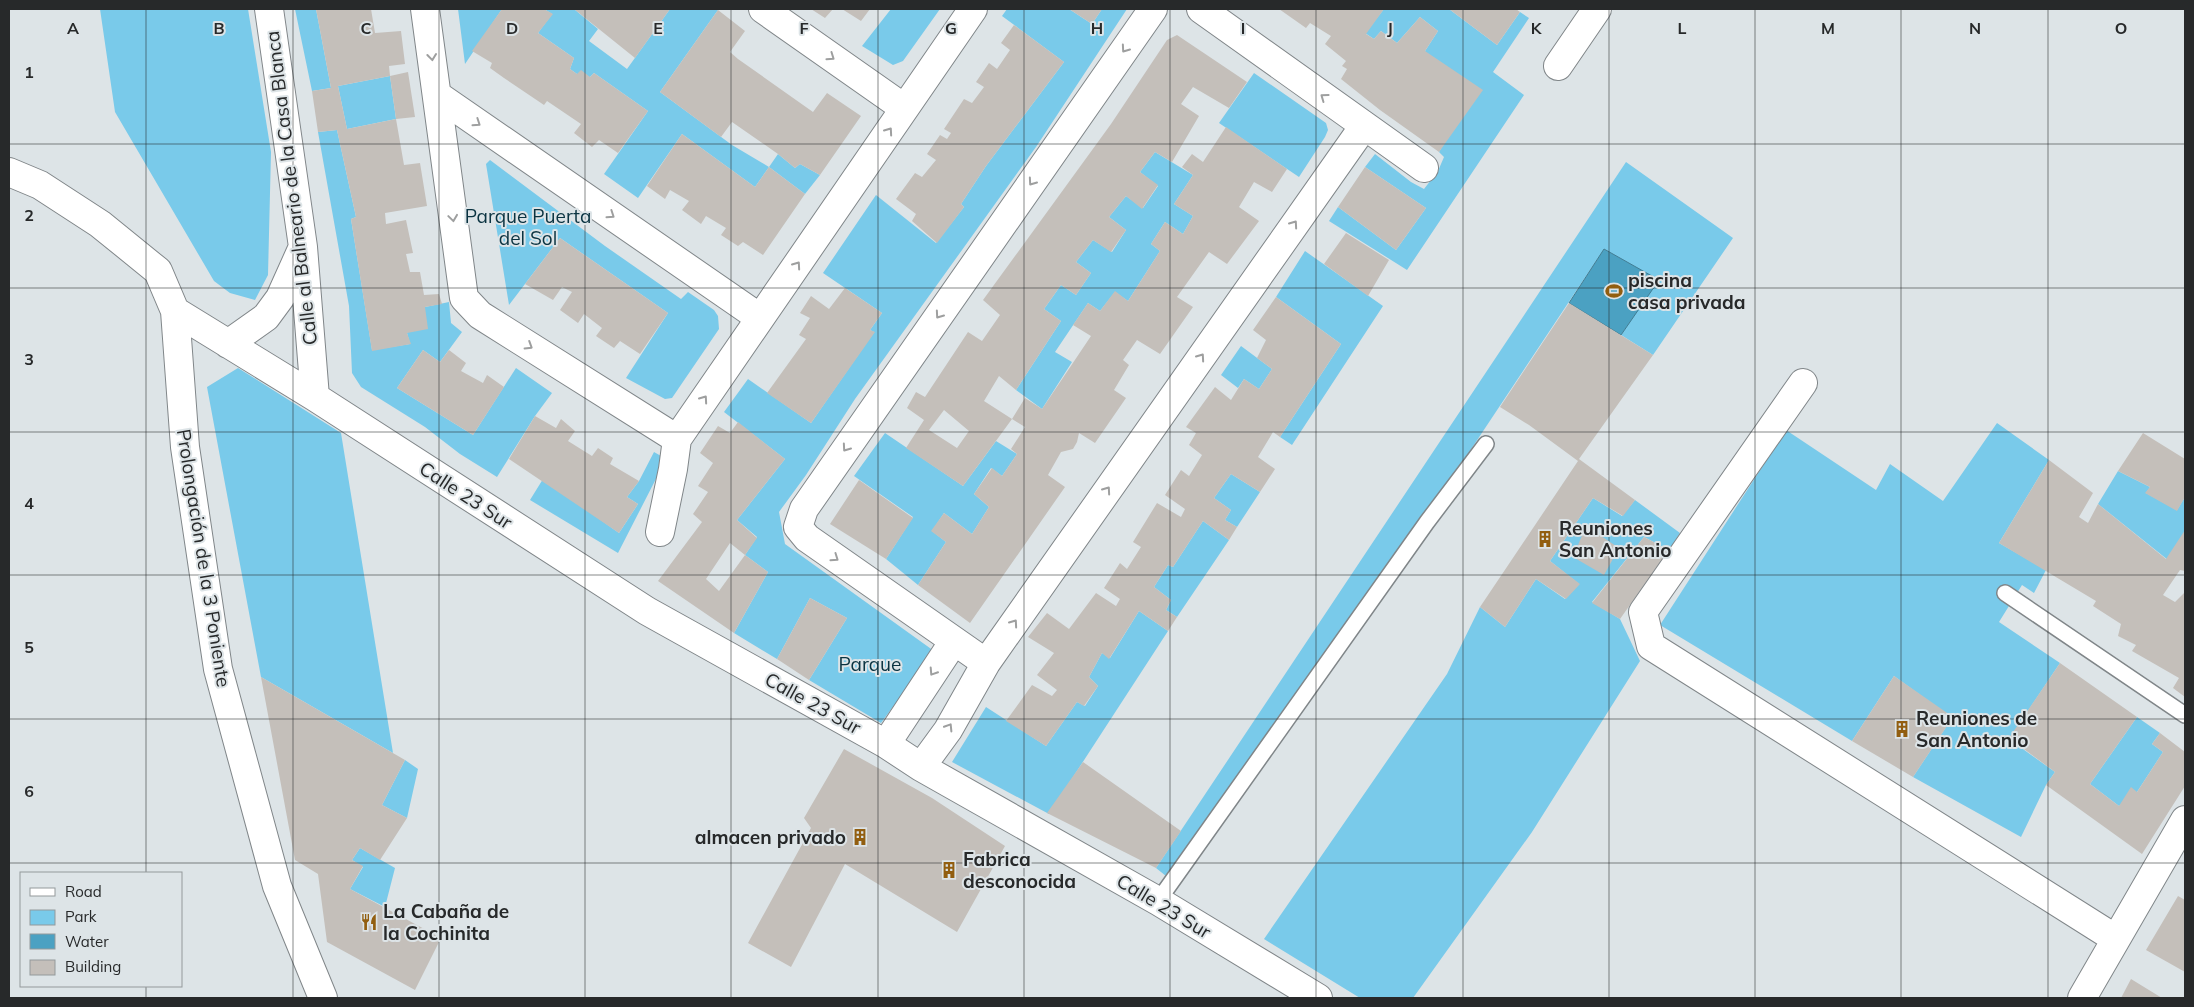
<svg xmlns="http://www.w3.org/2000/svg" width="2194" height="1007" font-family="Mulish,sans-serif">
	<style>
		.green { fill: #79caea }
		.water { fill: #4ba1c2; stroke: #407d94 }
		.building { fill: #c4bfba; fill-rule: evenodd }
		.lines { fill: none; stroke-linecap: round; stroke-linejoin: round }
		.lane-casing { stroke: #808689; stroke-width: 18 }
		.street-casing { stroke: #808689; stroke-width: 30 }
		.lane { stroke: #fff; stroke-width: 15 }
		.street { stroke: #fff; stroke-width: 28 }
		.oneway { stroke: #9e9f9f }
		.grid { fill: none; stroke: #27292a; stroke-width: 1; stroke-opacity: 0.55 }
		.labels { text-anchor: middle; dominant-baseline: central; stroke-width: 4; stroke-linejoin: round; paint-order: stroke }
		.street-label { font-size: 19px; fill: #27292a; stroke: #dde4e7 }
		.park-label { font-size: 19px; fill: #0a3341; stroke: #dde4e7 }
		.poi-label { font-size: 19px; font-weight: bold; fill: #27292a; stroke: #dde4e7; text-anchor: start }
		.grid-label { font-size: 16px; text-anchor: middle; font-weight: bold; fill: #27292a; stroke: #dde4e7; stroke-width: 4; stroke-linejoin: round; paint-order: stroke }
	</style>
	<rect width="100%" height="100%" fill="#dde4e7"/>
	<path class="green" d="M100 9H248L271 152 268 275 255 300 230 293 214 281 115 112Z
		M295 9H316L331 88 312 91Z
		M458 9H502L465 64Z
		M544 9H574L598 29 589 41 627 69 670 9H716L718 10 660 92 732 145 769 167 778 154 795 168 800 164 820 175 805 194 769 167 755 187 682 134 638 198 604 174 648 111 594 73 590 77 577 74 570 69 574 58 538 33 552 14Z
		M891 9H940L903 61 893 65 862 46Z
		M1007 9H1069L1092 24 1102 9H1127L1036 147 855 399 806 475 779 512 785 544 934 651 881 723 809 680 847 618 810 598 777 659 734 633 768 572 745 555 757 537 737 520 785 459 724 412 748 379 811 423 874 332 870 330 882 313 823 273 876 195 936 243 964 207 961 204 986 166 1064 62 1002 16Z
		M1384 9H1449L1497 45 1520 12 1529 18 1493 72 1524 95 1407 270 1329 221 1338 207 1396 250 1426 208 1365 167 1375 154 1411 182 1424 189 1438 171 1444 157 1439 152 1445 142 1425 51 1438 31 1420 17 1397 43 1381 31 1374 39 1365 33Z
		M1254 73 1326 123 1328 130 1325 137 1299 177 1219 123Z
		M390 76 396 119 347 129 338 86Z
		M337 130 356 217 351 219 372 350 410 344 407 333 425 307 449 302 451 323 462 332 440 362 423 350 397 388 473 435 516 368 552 393 535 416 497 477 460 454 425 427 361 387 352 373 349 306 318 132Z
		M1155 152 1193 175 1174 204 1193 216 1183 234 1165 222 1151 244 1160 251 1128 301 1115 292 1100 311 1088 303 1055 352 1072 362 1042 409 1016 390 1061 321 1044 309 1061 285 1076 295 1091 273 1076 262 1093 240 1112 252 1126 230 1109 217 1126 196 1143 208 1158 186 1140 172Z
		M490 160 605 246 681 299 688 292 714 310 718 316 719 329 672 398 665 399 626 378 668 313 560 238 509 305 486 164Z
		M1626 162 1733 238 1653 355 1621 335 1658 280 1604 249 1359 618 1171 880 1156 868Z
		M1305 251 1383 306 1292 445 1280 437 1341 344 1276 297Z
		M1241 346 1272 369 1259 389 1244 379 1238 388 1221 375Z
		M238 368 341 433 393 753 261 677 207 387Z
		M1997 423 2049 460 1999 543 2046 570 2034 593 2022 585 1999 622 2060 663 2009 739 2055 772 2046 785 2021 837 1913 777 1952 718 1894 676 1852 741 1660 625 1786 430 1876 490 1890 464 1943 501Z
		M885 433 963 486 996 441 1017 454 1002 476 991 468 974 494 989 507 972 534 944 513 932 531 946 542 918 585 886 559 913 517 854 476Z
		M654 452 661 456 660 471 618 553 530 500 543 479 619 533 638 504 627 497 639 481Z
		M2118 471 2150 487 2146 493 2177 510 2185 497V533L2168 560 2098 504Z
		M1231 474 1260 492 1237 527 1225 520 1231 510 1214 498Z
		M1593 498 1622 516 1635 500 1680 533 1669 550 1644 537 1592 602 1620 619 1640 661 1532 832 1413 998H1360L1264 939 1447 674 1480 607 1505 627 1536 579 1565 599 1579 584 1550 561Z
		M1203 521 1229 540 1177 617 1166 610 1171 600 1154 587 1168 565 1173 567Z
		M1139 611 1168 631 1049 814 952 762 986 707 1046 746 1077 702 1085 706 1098 686 1089 677 1102 653 1110 658Z
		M2137 717 2160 733 2152 744 2163 752 2137 792 2119 806 2090 784Z
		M405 760 418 769 407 818 382 805Z
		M360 848 395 868 385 907 350 889 363 867 352 860Z"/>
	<path class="water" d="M1604 249 1659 280 1621 335 1569 303Z"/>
	<path class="building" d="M316 9H371L375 33 401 31 405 64 389 66 390 76 408 72 415 117 396 119 390 76 338 86 347 129 396 119 404 165 420 163 427 206 385 213 386 224 406 220 413 253 406 254 410 272H420L424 295 439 294 442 304 425 307 428 329 407 333 411 344 372 351 351 219 356 217 337 130 318 132 312 91 331 88Z
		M502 9H544L553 14 538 33 574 58 570 69 577 74 581 70 590 77 594 73 648 111 618 153 599 140 592 147 574 133 581 124 547 101 544 105 504 78 490 68 492 63 472 51Z
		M574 9H670L635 58Z
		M811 9H833L825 18Z
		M842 9H870L861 21Z
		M1069 9H1102L1092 24Z
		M1279 9H1384L1366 34 1374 39 1381 31 1397 43 1420 17 1438 31 1425 51 1483 90 1439 152 1380 110 1341 79 1347 69 1342 66 1346 61 1325 44 1331 36 1310 23 1306 28Z
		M1449 9H1516L1520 12 1497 45Z
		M718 10 745 31 730 52 738 59 813 112 827 93 861 116 820 175 800 164 795 168 778 154 732 122 721 137 660 92Z
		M1014 25 1064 62 986 166 961 204 964 207 937 243 912 221 916 214 896 199 915 173 922 177 936 160 927 154 940 135 947 139 951 133 944 129 964 99 972 103 984 87 976 82 989 63 997 69 1010 50 1001 43Z
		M1177 35 1247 82 1229 108 1193 87 1181 104 1199 116 1172 162 1155 152 1140 172 1158 185 1142 209 1126 196 1109 217 1126 230 1111 252 1093 240 1076 262 1091 273 1076 295 1061 285 1044 309 1061 321 1016 390 999 376 984 401 1012 419 963 486 906 448 924 420 907 408 916 392 925 397 968 332 982 341 1000 315 983 300 1111 124 1167 40ZM944 410 969 431 957 448 929 430Z
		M1226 127 1287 169 1272 192 1254 182 1239 207 1259 221 1227 264 1209 252 1177 297 1193 307 1160 354 1137 340 1123 360 1129 365 1114 390 1126 398 1095 443 1079 433 1077 442 1073 449 1061 452 1048 475 1065 487 970 623 918 585 946 542 931 531 944 513 972 534 989 507 974 494 992 468 1002 476 1017 454 1011 449 1025 427 1012 419 1025 398 1042 409 1091 336 1073 325 1088 303 1100 311 1115 291 1128 301 1160 251 1151 244 1165 222 1183 234 1193 216 1174 204 1193 175 1182 167 1192 154 1203 162Z
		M682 134 755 187 769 167 805 194 763 255 743 242 738 246 721 235 726 228 706 216 701 224 682 210 689 201 670 190 665 199 647 186Z
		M1365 167 1426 208 1396 250 1338 207Z
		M1346 233 1389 260 1368 296 1324 264Z
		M560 238 668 313 640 354 620 341 614 348 596 336 602 328 584 314 578 323 560 310 572 292 562 287 553 300 525 284Z
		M845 288 882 313 870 330 875 332 811 423 767 393 806 339 799 335 810 318 800 313 811 296 829 309Z
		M1276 297 1341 344 1280 437 1273 432 1258 457 1275 469 1260 492 1231 474 1214 498 1231 510 1225 520 1237 527 1229 540 1203 521 1173 567 1168 565 1154 587 1171 600 1166 610 1177 617 1168 631 1139 611 1109 659 1102 653 1089 677 1098 686 1084 706 1077 702 1046 746 1006 721 1032 685 1052 696 1057 690 1037 675 1054 653 1028 637 1047 613 1069 629 1096 593 1116 606 1120 599 1104 588 1120 563 1127 569 1141 547 1133 542 1157 503 1181 517 1185 509 1165 495 1181 470 1189 476 1202 455 1189 445 1196 433 1186 427 1215 387 1231 400 1244 379 1259 389 1272 369 1257 358 1266 340 1253 330Z
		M1569 303 1653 355 1579 459 1635 500 1623 516 1593 498 1550 561 1580 584 1566 599 1536 579 1505 627 1480 607 1578 461 1529 425 1500 407Z
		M423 350 440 362 449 350 466 363 461 371 483 383 487 375 504 387 473 435 397 388Z
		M535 416 556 428 561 419 575 431 568 441 592 456 598 448 613 458 610 464 639 481 627 497 638 504 619 533 509 459Z
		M738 422 785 459 737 520 757 538 745 555 730 543 706 579 719 591 745 555 768 572 734 633 658 581 702 522 693 514 708 492 698 486 713 463 700 453 718 426 730 433Z
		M2143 433 2185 459V497L2177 511 2145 493 2150 487 2118 471Z
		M2049 460 2093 493 2079 517 2088 523 2098 504 2166 559 2185 530V571L2180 570 2163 595 2175 602 2185 592V697L2173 688 2179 678 2132 651 2136 645 2118 636 2121 624 2093 606 2096 601 1999 543Z
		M859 480 913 518 886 559 830 524Z
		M1586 526 1619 548 1604 575 1573 557Z
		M1644 537 1669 550 1620 619 1592 603Z
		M810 598 847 618 809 680 777 659Z
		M2060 663 2137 717 2090 784 2119 806 2131 787 2137 792 2163 752 2152 744 2160 733 2185 752V786L2142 854 2046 785 2055 772 2009 738Z
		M1894 676 1953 717 1913 777 1852 741Z
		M261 677 405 760 382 805 407 818 380 860 360 848 352 860 363 866 350 889 441 938 415 990 327 942 318 874 295 860Z
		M844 749 932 798 1005 846 957 932 845 864 791 967 748 943 811 828 804 818Z
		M1083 762 1181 831 1156 868 1047 813Z
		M2178 896 2185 900V972L2146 950Z
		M2131 979 2162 998H2121Z"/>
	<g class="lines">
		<g class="lane-casing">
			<path id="lane" d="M2005 593 2185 715
				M1158 901 1427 522 1486 444"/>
		</g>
		<g class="street-casing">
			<path id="street" d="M269 9 303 247 315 397
				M425 9 464 298 480 315 677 439
				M763 9 904 108
				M1201 9 1424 168
				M1558 66 1597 9
				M437 95 760 318
				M9 172 40 185 100 224 158 271 175 311 185 447 218 669 277 886 323 998
				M175 311 315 397 647 611 886 744 921 767 1158 901 1318 998
				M228 344 266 317 280 298 302 249
				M1803 383 1643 612 1651 646 2116 939
				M660 532 673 469 677 439 973 9
				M986 663 807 538 798 527 804 509 1153 9
				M886 744 954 641
				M921 767 948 730 986 663 1364 126
				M2082 998 2185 820"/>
		</g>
		<use href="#lane" class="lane"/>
		<use href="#street" class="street"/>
	</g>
	<defs><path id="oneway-chevron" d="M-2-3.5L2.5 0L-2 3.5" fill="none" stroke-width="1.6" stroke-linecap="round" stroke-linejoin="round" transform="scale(1.25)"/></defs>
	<g class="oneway">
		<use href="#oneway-chevron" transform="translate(1125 49) rotate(125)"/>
		<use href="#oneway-chevron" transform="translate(432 57) rotate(83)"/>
		<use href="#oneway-chevron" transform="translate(831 57) rotate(35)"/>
		<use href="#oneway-chevron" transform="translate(1324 97) rotate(-144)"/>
		<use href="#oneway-chevron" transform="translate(477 123) rotate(34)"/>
		<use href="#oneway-chevron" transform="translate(889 131) rotate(-55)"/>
		<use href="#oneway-chevron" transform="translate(1032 182) rotate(125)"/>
		<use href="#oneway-chevron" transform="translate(611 215) rotate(34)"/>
		<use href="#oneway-chevron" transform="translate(453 218) rotate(82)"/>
		<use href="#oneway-chevron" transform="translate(1294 224) rotate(-55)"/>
		<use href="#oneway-chevron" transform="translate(797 265) rotate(-55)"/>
		<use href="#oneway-chevron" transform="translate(939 315) rotate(125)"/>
		<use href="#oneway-chevron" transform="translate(529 346) rotate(32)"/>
		<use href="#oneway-chevron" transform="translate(1201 357) rotate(-55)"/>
		<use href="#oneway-chevron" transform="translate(704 399) rotate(-55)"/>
		<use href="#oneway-chevron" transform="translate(846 448) rotate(125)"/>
		<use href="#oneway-chevron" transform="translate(1107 490) rotate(-55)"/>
		<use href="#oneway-chevron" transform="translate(835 558) rotate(35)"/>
		<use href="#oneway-chevron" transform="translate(1014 623) rotate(-55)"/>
		<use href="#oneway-chevron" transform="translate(933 672) rotate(123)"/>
		<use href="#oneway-chevron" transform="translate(949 727) rotate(-58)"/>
	</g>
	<path class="grid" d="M146 9V873M293 9V998M439 9V998M585 9V998M731 9V998M878 9V998M1024 9V998M1170 9V998M1316 9V998M1463 9V998M1609 9V998M1755 9V998M1901 9V998M2048 9V998M9 144H2185M9 288H2185M9 432H2185M9 575H2185M9 719H2185M9 863H2185M146 986V998"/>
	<defs>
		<g id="stadium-bare" transform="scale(1.35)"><path d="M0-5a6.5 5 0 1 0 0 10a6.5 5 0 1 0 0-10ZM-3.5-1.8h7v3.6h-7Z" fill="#925e10" stroke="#dde4e7" stroke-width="2.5" paint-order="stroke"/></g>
		<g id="building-bare" transform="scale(1.35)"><path d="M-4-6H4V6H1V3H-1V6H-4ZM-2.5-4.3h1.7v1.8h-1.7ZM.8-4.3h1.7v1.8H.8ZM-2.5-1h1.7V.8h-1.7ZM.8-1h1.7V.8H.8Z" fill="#925e10" stroke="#dde4e7" stroke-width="2.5" paint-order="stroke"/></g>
		<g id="restaurant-bare" transform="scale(1.35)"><path d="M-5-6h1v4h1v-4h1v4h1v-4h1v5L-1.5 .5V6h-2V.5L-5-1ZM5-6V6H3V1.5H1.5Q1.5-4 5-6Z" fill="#925e10" stroke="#dde4e7" stroke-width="2.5" paint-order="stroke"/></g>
	</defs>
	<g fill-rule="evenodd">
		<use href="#stadium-bare" x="1614" y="291"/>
		<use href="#building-bare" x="1545" y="539"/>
		<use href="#building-bare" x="1902" y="729"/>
		<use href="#building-bare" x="860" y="837"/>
		<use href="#building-bare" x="949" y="870"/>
		<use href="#restaurant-bare" x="369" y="922"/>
	</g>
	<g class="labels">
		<g class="street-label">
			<text transform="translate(291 188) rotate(-97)">Calle al Balneario de la Casa Blanca</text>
			<text transform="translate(466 495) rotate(33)">Calle 23 Sur</text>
			<text transform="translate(204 558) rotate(81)">Prolongación de la 3 Poniente</text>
			<text transform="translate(813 703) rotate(29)">Calle 23 Sur</text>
			<text transform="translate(1164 906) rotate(31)">Calle 23 Sur</text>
		</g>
		<g class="park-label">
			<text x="528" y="216">Parque Puerta<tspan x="528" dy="22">del Sol</tspan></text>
			<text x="870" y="664">Parque</text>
		</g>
		<g class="poi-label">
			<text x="1628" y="280">piscina<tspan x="1628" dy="22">casa privada</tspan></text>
			<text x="1559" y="528">Reuniones<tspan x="1559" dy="22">San Antonio</tspan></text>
			<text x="1916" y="718">Reuniones de<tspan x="1916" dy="22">San Antonio</tspan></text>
			<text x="846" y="837" text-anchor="end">almacen privado</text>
			<text x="963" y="859">Fabrica<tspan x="963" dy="22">desconocida</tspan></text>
			<text x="383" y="911">La Cabaña de<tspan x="383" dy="22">la Cochinita</tspan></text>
		</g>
	</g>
	<g class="grid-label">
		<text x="73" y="34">A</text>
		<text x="219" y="34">B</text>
		<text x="366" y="34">C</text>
		<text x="512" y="34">D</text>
		<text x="658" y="34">E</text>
		<text x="804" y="34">F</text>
		<text x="951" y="34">G</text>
		<text x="1097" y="34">H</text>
		<text x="1243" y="34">I</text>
		<text x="1390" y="34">J</text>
		<text x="1536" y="34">K</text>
		<text x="1682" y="34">L</text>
		<text x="1828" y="34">M</text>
		<text x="1975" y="34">N</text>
		<text x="2121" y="34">O</text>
		<text x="29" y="78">1</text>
		<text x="29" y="221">2</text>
		<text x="29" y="365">3</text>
		<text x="29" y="509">4</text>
		<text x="29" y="653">5</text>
		<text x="29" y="797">6</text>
	</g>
	<rect width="2194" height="1007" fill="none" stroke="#27292a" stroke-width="20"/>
	<rect x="20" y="872" width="162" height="115" fill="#dde4e7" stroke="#94999b"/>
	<rect x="30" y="888" width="25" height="8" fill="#ffffff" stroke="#94999b"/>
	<text x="65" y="897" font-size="15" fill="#27292a">Road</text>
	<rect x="30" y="910" width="25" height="15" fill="#79caea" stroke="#94999b"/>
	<text x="65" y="922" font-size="15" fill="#27292a">Park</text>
	<rect x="30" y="934" width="25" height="15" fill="#4ba1c2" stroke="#94999b"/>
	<text x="65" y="947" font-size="15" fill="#27292a">Water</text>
	<rect x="30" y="960" width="25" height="15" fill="#c4bfba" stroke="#94999b"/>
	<text x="65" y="972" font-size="15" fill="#27292a">Building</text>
</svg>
